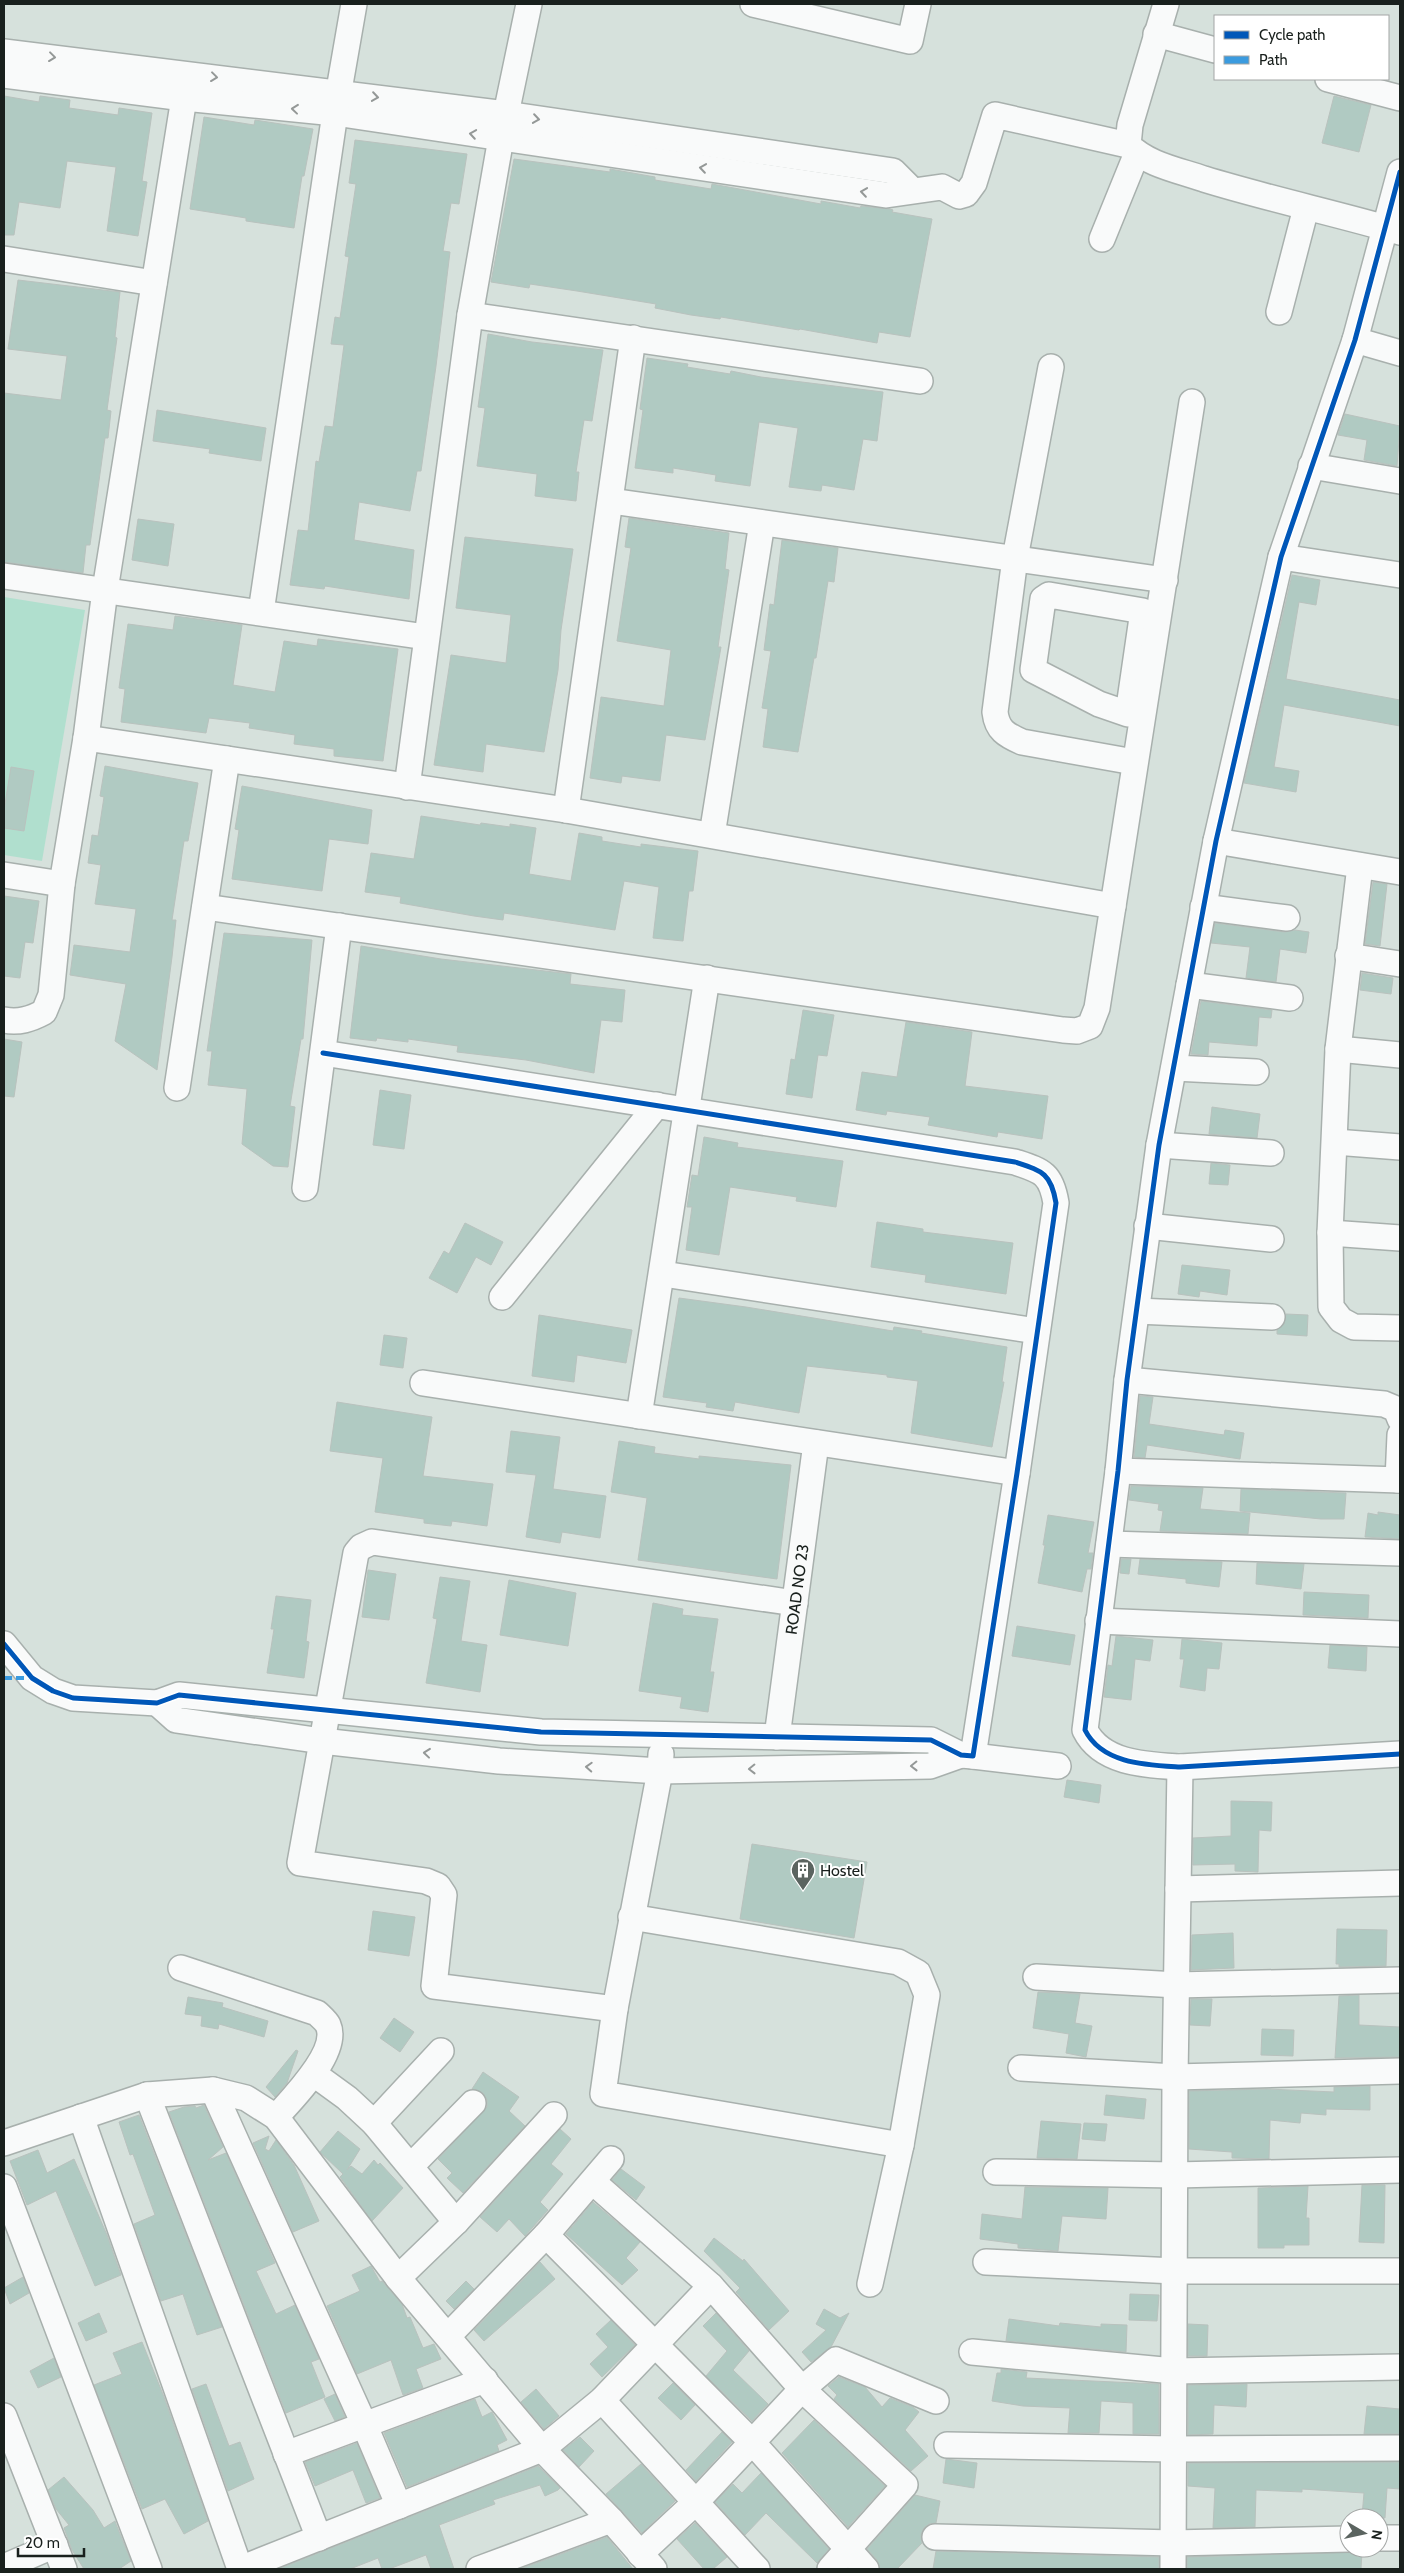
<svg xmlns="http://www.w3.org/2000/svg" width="1404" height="2573" font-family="Cabin,sans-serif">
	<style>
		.green { fill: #b0dfce }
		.building { fill: #b0cac2; stroke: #b9c2be }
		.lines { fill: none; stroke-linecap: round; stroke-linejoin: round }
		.minor-casing { stroke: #a8b0ad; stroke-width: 28 }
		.minor { stroke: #f9fafa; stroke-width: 25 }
		.quiet { stroke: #3b9bdf; stroke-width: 4; stroke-dasharray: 8 4; stroke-linecap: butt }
		.cycleway-casing { stroke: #fff; stroke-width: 8 }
		.cycleway { stroke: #0057b8; stroke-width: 5 }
		.oneway { stroke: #949897 }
		.labels { text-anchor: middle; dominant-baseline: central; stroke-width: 4; stroke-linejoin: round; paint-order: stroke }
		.street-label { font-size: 16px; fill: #19201d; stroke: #fff }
		.poi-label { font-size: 16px; fill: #19201d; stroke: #fff; text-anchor: start }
	</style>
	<rect width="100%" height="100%" fill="#d6e1dc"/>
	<path class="green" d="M4 597 85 610 42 861 4 855Z"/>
	<path class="building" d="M4 96 39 102 40 96 70 100 69 108 118 115 119 108 152 113 142 181 147 182 138 236 107 231 116 167 67 161 60 208 19 202 14 235H4Z
		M1334 96 1371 105 1359 152 1322 143Z
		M204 117 254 125 255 120 313 129 304 176H302L294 228 246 221V218L190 209Z
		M355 140 467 154 459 204 451 203 443 251 450 252 436 366 421 471H417L410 511 359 502 354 540 414 550 409 599 325 586 324 589 290 585 298 530 308 531 316 461 319 462 325 426 333 427 344 345 331 344 335 317 340 318 349 257 345 256 356 184 349 183Z
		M514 159 610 172V169L655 177V180L711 189 712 184 821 204V201L860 208 861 206 890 209 893 210 892 212 932 219 910 337 879 332 877 343 800 329 799 330 721 317 720 319 691 315 655 308 656 304 577 291 530 284 529 288 491 282Z
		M18 280 120 292 115 337 117 338 107 410 111 411 108 438H105L90 545H86L83 573 4 562V393L61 400 67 356 8 349Z
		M488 334 532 342 603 350 592 421 584 420 576 472H579L576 501 535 496 537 474 477 466 485 408 478 407Z
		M647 358 688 364 687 367 730 374 731 371 761 377 883 392 877 441 863 439 854 490 822 485 821 491 789 487 798 428 759 422 750 486 715 481 716 475 673 468V473L635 468 643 410 640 409Z
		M157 410 266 428 261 461 209 453 210 449 153 441Z
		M1345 414 1400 426 1397 466 1364 460 1367 440 1338 435Z
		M629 518 729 533 725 569 729 570 718 647H721L705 740 666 735 660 781 622 776 621 783 590 778 601 697 664 706 671 650 617 641 631 548 625 547Z
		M138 519 174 524 168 566 132 560Z
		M465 537 573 549 561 630 558 670 544 752 486 744 483 772 434 765 451 655 506 663 511 615 456 608Z
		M782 540 838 548 834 582 828 581 816 658H814L798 752 763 747 768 709 762 708 771 651 764 650 770 604 774 605Z
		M1292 575 1320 580 1316 605 1299 602 1286 679 1400 700V726L1284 705 1274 767 1299 771 1296 792 1244 783Z
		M175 616 242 625 233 685 275 692 284 641 317 646 318 639 398 649 383 761 334 756V749L294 744 295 735 249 728 250 723 209 718 206 733 121 722 125 689 119 688 128 624 173 630Z
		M105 766 198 783 188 841H184L172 920H176L172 957 157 1070 115 1041 126 984 70 975 74 945 130 952 136 909 95 904 101 865 88 863 92 835 98 836 104 797 100 796Z
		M11 767 34 771 24 831 4 828V810Z
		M242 786 372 810 368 844 329 839 322 891 232 879 239 830 235 829Z
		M421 816 480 825 481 823 510 827V824L536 828 529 874 571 881 579 833 602 837V841L641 847V844L698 851 693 891H689L683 941 653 938 659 887 624 881 615 930 504 913 503 920 474 916 400 903 401 897 365 892 371 853 414 859Z
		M1373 882 1387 884 1380 946 1365 944Z
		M4 896 39 901 33 943 25 942 20 978 4 976Z
		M1215 923 1285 932 1295 930 1309 932 1306 953 1280 949 1276 982 1246 978 1250 947 1211 943Z
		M224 933 312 940 303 1039H301L290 1106 295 1107 288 1167 273 1166 242 1144 247 1089 208 1085 212 1051H207Z
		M361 946 441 959 571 974 570 984 625 990 622 1022 601 1020 594 1073 526 1060 457 1052 458 1046 408 1039V1042L377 1038 376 1041 350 1038Z
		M1362 973 1393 978 1391 994 1360 990Z
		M1201 1001 1272 1010 1271 1018 1259 1017 1257 1046 1209 1042 1208 1055 1191 1054Z
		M803 1010 834 1015 827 1056 818 1055 812 1098 786 1094 791 1059 795 1060Z
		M906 1022 972 1032 965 1086 1048 1096 1042 1139 998 1132 997 1137 928 1125 930 1117 887 1111 886 1115 856 1110 862 1072 897 1077Z
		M4 1039 22 1042 14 1097 4 1096Z
		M380 1090 411 1095 404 1149 373 1145Z
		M1212 1107 1260 1114 1257 1138 1209 1134Z
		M704 1137 738 1143 737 1147 843 1161 836 1207 796 1201 797 1197 730 1187 719 1255 686 1250 692 1207H687L692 1175 698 1176Z
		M1211 1163 1230 1165 1228 1185 1209 1184Z
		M877 1222 923 1229V1232L1013 1243 1006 1294 925 1282 926 1275 871 1267Z
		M465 1223 503 1242 491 1265 476 1257 457 1293 429 1278 444 1251 449 1254Z
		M1182 1265 1230 1270 1227 1295 1200 1291 1199 1297 1178 1294Z
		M679 1298 746 1307 893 1331 894 1327 922 1331 921 1333 1007 1347 1002 1382H1004L992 1447 911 1433 918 1381 887 1377V1375L807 1366 799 1413 735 1402 733 1411 706 1407 707 1403 663 1397Z
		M1286 1314 1308 1315 1307 1336 1277 1334V1330L1284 1324Z
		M539 1315 632 1330 626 1363 577 1355 574 1382 532 1376Z
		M384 1335 407 1338 403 1368 380 1365Z
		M1140 1396 1153 1397 1149 1424 1224 1435 1225 1430 1244 1433 1240 1459 1147 1445 1145 1458 1134 1457Z
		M337 1402 432 1417 423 1476 493 1484 487 1526 452 1521 451 1526 424 1523V1519L375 1512 383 1458 330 1451Z
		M511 1431 560 1437 553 1489 606 1496 600 1538 562 1532 560 1543 526 1537 536 1475 506 1472Z
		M619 1441 655 1447 654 1453 699 1459V1456L791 1465 777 1579 638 1560 647 1498 611 1492Z
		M1131 1486 1203 1488 1200 1509 1250 1513 1248 1534 1160 1531 1163 1511 1158 1510 1159 1504 1129 1500Z
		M1241 1489 1346 1493 1344 1519H1321L1240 1511Z
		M1378 1512 1400 1515V1539L1365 1537 1368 1513 1378 1515Z
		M1048 1515 1094 1522 1088 1553H1093L1091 1569H1087L1082 1592 1038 1583 1045 1545H1043Z
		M1121 1559H1131L1129 1574 1120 1573Z
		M1140 1559 1222 1562 1219 1587 1186 1583V1579L1138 1574Z
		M1257 1563 1304 1564 1301 1589 1256 1584Z
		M368 1570 396 1574 389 1620 362 1617Z
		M440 1577 470 1581 461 1641 487 1645 480 1692 426 1683 437 1619 433 1618Z
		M509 1580 576 1593 568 1646 500 1635Z
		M1304 1592 1369 1595 1368 1618 1303 1615Z
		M276 1596 311 1600 306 1641 309 1642 304 1678 267 1673 274 1629H271Z
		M653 1603 683 1609 682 1615 718 1619 710 1672H714L708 1712 680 1708 682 1697 639 1691Z
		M1017 1626 1075 1635 1070 1665 1012 1656Z
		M1116 1636 1153 1640 1150 1661 1135 1659 1131 1700 1104 1697 1108 1665 1112 1666Z
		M1182 1639 1222 1643 1219 1669 1207 1668 1205 1691 1180 1687 1184 1659H1180Z
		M1330 1645 1367 1647 1366 1671 1328 1668Z
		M1067 1780 1101 1785 1099 1803 1064 1797Z
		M1231 1801 1272 1802 1271 1831 1259 1830 1258 1872 1235 1871V1864L1193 1865V1838L1231 1836Z
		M752 1844 867 1862 854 1938 740 1919Z
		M373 1911 415 1917 409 1956 368 1950Z
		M1337 1929 1387 1930 1386 1966 1339 1967V1964H1336Z
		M1233 1933 1234 1968 1191 1970 1192 1935Z
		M1038 1992 1080 1994 1075 2023 1092 2026 1086 2057 1066 2053 1069 2034 1033 2028Z
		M1359 1995V2025L1400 2027V2057L1335 2058 1339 1996Z
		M188 1997 223 2003 222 2007 268 2021 264 2037 219 2024 218 2029 201 2026 202 2016 185 2014Z
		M1191 1999H1212L1210 2026 1190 2025Z
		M394 2018 414 2032 400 2052 380 2038Z
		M1262 2029 1294 2030 1293 2056 1261 2055Z
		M296 2050 298 2051 287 2083 275 2097 266 2087Z
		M483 2072 519 2097 509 2111 525 2126 463 2193 447 2178 452 2173 438 2159 487 2107V2100L483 2093 472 2089Z
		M1370 2086V2110L1326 2109V2115L1301 2113 1300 2123 1270 2120 1269 2159 1232 2158V2152L1189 2149V2091L1267 2089 1334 2092V2087Z
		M1106 2095 1146 2099 1144 2119 1104 2115Z
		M204 2105 223 2147 208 2160 226 2153 275 2263 256 2271 276 2314 295 2305 319 2359 311 2362 325 2397 286 2413 169 2112 184 2107 195 2106 196 2108Z
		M139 2115 222 2327 197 2335 183 2294 161 2301 134 2224 155 2215 133 2154 130 2155 119 2122Z
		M1041 2121 1081 2124 1077 2159 1037 2158Z
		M1084 2123 1107 2124 1105 2141 1082 2139Z
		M560 2129 571 2139 551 2164 563 2174 540 2202 548 2210 525 2236 509 2219 497 2232 480 2217Z
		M338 2131 360 2149 347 2170 351 2166 362 2174 374 2160 378 2165 380 2163 403 2188 372 2221 340 2177 343 2174 320 2152Z
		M269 2136 265 2149 269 2151 276 2140 294 2165 319 2221 293 2232 253 2143Z
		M38 2150 47 2173 74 2159 107 2235 121 2275 95 2286 56 2191 27 2205 10 2161Z
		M621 2169 645 2187 636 2200 612 2180Z
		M1362 2185H1385L1384 2243 1359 2242Z
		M1308 2186 1306 2218H1309V2245H1284V2248H1258V2188Z
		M1025 2187 1108 2188 1106 2219 1062 2216 1058 2251 1018 2248V2244L980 2239 982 2214 1022 2219Z
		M593 2202 640 2242 626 2258 638 2270 622 2285 566 2234Z
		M714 2238 743 2261 744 2259 789 2311 769 2330 736 2292 740 2288 704 2251Z
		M540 2262 555 2279 484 2341 474 2330Z
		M371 2266 380 2282 382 2281 402 2304 407 2318 410 2317 423 2348 434 2344 441 2359 416 2369 423 2388 403 2395 391 2360 357 2374 327 2306 360 2291 352 2275Z
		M23 2277 29 2293 10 2304 4 2288Z
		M466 2281 474 2289 454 2309 446 2301Z
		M1130 2294 1159 2295 1157 2321 1129 2320Z
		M824 2309 840 2318 849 2313 831 2347 811 2362 802 2352 826 2330 816 2324Z
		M99 2313 107 2332 86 2341 78 2323Z
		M716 2313 749 2351 733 2370 768 2404 752 2421 706 2376 727 2351 703 2326Z
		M1009 2319 1059 2326 1060 2323 1101 2327V2324L1127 2325 1126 2352 1006 2341Z
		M611 2320 635 2345 602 2377 590 2364 608 2347 596 2334Z
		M1188 2324 1208 2325 1207 2356H1188Z
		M142 2342 164 2397 208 2521 184 2534 165 2499 142 2509 94 2385 122 2374 113 2353Z
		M54 2358 61 2377 38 2388 30 2371Z
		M1001 2369 1027 2372 1026 2378 1159 2384V2434H1133V2403L1101 2401 1099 2433H1068L1070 2408 1023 2406 992 2401 997 2373H1001Z
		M839 2377 865 2387 882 2407 890 2398 913 2407 919 2412 905 2430 928 2456 911 2471 834 2399 837 2395 828 2386Z
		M673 2383 695 2405 681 2420 658 2398Z
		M206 2384 229 2446 240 2442 254 2479 228 2491 192 2389Z
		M1247 2384 1246 2407 1214 2405 1213 2434 1188 2435V2385Z
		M536 2389 559 2416 544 2429 521 2402Z
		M335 2394 345 2417 335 2421 324 2399Z
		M475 2399 482 2417 492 2412 507 2440 497 2445 499 2451 407 2487 384 2433Z
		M1367 2406 1400 2409V2434H1364Z
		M814 2420 885 2486 848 2527 782 2453Z
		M722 2432 732 2442 696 2481 686 2470Z
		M580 2437 594 2451 579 2467 563 2450Z
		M357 2443 380 2498 366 2503 353 2470 315 2486 305 2462Z
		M946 2459 977 2463 974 2488 943 2483Z
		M1400 2462V2489L1387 2488 1385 2518 1362 2516 1364 2493 1302 2489V2492L1256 2490 1255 2527 1213 2528 1215 2488 1188 2486V2463Z
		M641 2464 675 2501 642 2533 606 2494Z
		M538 2466 560 2488 558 2490 545 2496 540 2485 493 2500 495 2504 439 2525 454 2569H431L426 2555 389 2569H382L378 2558 350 2569H278Z
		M761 2473 829 2549 817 2563 766 2513 745 2535 715 2502 733 2484 742 2493Z
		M64 2477 93 2510 104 2528 115 2521 116 2524 131 2561 119 2569H84L72 2550 64 2528 69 2525 56 2509 48 2490Z
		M915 2495 940 2501 936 2523 929 2524 923 2529 921 2536 922 2543 897 2569H880L877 2560 867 2549Z
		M695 2523 727 2557 713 2569H704L677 2539Z
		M607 2537 633 2569H520Z
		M936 2551 1159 2557V2569H933Z
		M1356 2552H1362L1361 2569H1187V2557Z"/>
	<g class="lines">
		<g class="minor-casing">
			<g id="minor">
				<path d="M753 4 910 41 918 4"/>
				<path d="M1166 4 1130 125 1128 145C1148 165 1178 170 1204 179 1269 199 1335 213 1400 232"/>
				<path d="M1156 34 1215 50"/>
				<path d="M4 52 506 114 893 171 912 190"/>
				<path d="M4 75 184 98 335 113 886 195 942 187 959 196 966 194 974 183 995 115 1128 145"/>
				<path d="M1328 79 1400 98"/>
				<path d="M1400 172 1355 340 1281 557 1216 841 1159 1145 1127 1380 1118 1471 1085 1730C1102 1764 1147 1765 1180 1767L1400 1754"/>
				<path d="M1102 239 1137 153"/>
				<path d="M4 259 154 283"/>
				<path d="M1279 312 1306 208"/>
				<path d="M470 315 920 381"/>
				<path d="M1355 340 1400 353"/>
				<path d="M1051 367 1015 558 995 712C997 730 1006 735 1022 742L1134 762"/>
				<path d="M1311 466 1400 481"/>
				<path d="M611 501 1165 580"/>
				<path d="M1281 557 1400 575"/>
				<path d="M4 576 426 637"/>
				<path d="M1049 595 1143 611 1128 714 1099 704 1033 670 1043 599Z"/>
				<path d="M261 612 335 113 354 4"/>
				<path d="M86 738 566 810 1113 906"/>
				<path d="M407 787 470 315 501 138 529 4"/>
				<path d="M566 810 633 338"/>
				<path d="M712 835 762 523"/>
				<path d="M1216 841 1400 872"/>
				<path d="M1360 866 1338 1049 1330 1233 1331 1307 1341 1320 1354 1327 1400 1328"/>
				<path d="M4 875 62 884"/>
				<path d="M205 907 1063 1030 1077 1031 1090 1026 1097 1008 1192 402"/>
				<path d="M1203 907 1287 918"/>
				<path d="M1348 956 1400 964"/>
				<path d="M1189 985 1290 998"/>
				<path d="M4 1020C19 1023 31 1019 44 1012L51 995 62 884 86 738 105 590 184 98"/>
				<path d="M1338 1049 1400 1055"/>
				<path d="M1174 1068 1256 1072"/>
				<path d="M177 1088 227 759"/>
				<path d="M1335 1142 1400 1147"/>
				<path d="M1159 1145 1271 1153"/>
				<path d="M305 1188 339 926"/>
				<path d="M1147 1226 1271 1239"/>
				<path d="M1330 1233 1400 1238"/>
				<path d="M663 1274 1037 1331"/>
				<path d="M502 1297 657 1105"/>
				<path d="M1137 1311 1272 1317"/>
				<path d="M1127 1380 1384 1404 1396 1409 1400 1419"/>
				<path d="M423 1383 1017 1473"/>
				<path d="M639 1416 707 978"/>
				<path d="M1118 1471 1400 1480"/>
				<path d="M1398 1480 1400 1435"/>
				<path d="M1109 1544 1400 1553"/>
				<path d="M1098 1621 1400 1634"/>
				<path d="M4 1644 32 1678 53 1691 73 1698 157 1703 179 1695 541 1732 931 1740 961 1755 973 1756 1017 1473 1056 1203C1051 1173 1042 1171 1015 1162L323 1053"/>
				<path d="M157 1703 176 1720 322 1741 499 1761 660 1771 930 1766 961 1755"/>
				<path id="s1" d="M777 1737 816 1443"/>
				<path d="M661 1754 660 1771 615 2009 603 2094 901 2145"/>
				<path d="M973 1756 1058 1766"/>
				<path d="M1178 1889 1400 1883"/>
				<path d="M631 1917 898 1962 918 1973 927 1995 901 2145 870 2284"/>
				<path d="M181 1968 317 2013C320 2016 326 2021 328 2025 340 2052 292 2099 276 2117"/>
				<path d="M1036 1977 1177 1985 1400 1980"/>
				<path d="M615 2009 434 1986 444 1895 438 1886 426 1881 300 1863 356 1553 361 1547 372 1542 795 1603"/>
				<path d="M1021 2068 1175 2077 1400 2071"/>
				<path d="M314 2074 347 2098 374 2123 456 2222"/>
				<path d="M213 2090 364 2424 399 2506"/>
				<path d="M147 2095 319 2538"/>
				<path d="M81 2117 240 2569"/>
				<path d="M374 2123 441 2051"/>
				<path d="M4 2143 147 2095 213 2090 246 2098 276 2117 398 2278 542 2449 611 2520 654 2569"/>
				<path d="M411 2166 473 2103"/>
				<path d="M996 2172 1175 2175 1400 2170"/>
				<path d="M4 2187 149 2569"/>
				<path d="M546 2235 753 2443 866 2569"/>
				<path d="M986 2262 1175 2271H1400"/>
				<path d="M398 2278 456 2222 554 2115"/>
				<path d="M711 2286 802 2389 905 2485 830 2569"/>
				<path d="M448 2336 546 2235 611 2159"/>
				<path d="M972 2352 1174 2371 1400 2367"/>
				<path d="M602 2400 757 2569"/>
				<path d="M4 2416 64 2569"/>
				<path d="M947 2445 1173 2449 1400 2448"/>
				<path d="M286 2454 485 2380"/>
				<path d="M935 2537 1173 2543 1349 2539"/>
				<path d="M1379 2538H1400"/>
				<path d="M640 2554 697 2501 802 2389 836 2360 936 2401"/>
				<path d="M4 2567 55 2545"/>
				<path d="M240 2569 542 2449 602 2400 711 2286 593 2182"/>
				<path d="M479 2569 611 2520"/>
				<path d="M1173 2569 1175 2077 1180 1767"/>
			</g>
		</g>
		<use href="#minor" class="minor"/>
		<path class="quiet" d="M4 1678H32"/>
		<g class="cycleway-casing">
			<path id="cycleway" d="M1400 172 1355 340 1281 557 1216 841 1159 1145 1127 1380 1118 1471 1085 1730C1102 1764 1147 1765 1180 1767L1400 1754
				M4 1644 32 1678 53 1691 73 1698 157 1703 179 1695 541 1732 931 1740 961 1755 973 1756 1017 1473 1056 1203C1051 1173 1042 1171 1015 1162L323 1053"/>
		</g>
		<use href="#cycleway" class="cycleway"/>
	</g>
	<defs><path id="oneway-chevron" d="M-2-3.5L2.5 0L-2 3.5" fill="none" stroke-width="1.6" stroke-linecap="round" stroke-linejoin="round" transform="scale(1.25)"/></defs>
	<g class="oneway">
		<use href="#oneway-chevron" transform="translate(52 57) rotate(7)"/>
		<use href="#oneway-chevron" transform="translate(214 77) rotate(7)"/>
		<use href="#oneway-chevron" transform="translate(375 97) rotate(8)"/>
		<use href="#oneway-chevron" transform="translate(295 109) rotate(-174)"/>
		<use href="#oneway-chevron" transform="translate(536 119) rotate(8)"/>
		<use href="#oneway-chevron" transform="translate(473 134) rotate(-171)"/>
		<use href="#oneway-chevron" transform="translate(703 168) rotate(-172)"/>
		<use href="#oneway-chevron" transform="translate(864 192) rotate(-172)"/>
		<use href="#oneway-chevron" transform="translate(427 1753) rotate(-174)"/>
		<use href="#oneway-chevron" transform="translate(914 1766) rotate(179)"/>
		<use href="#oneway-chevron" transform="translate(589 1767) rotate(-177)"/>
		<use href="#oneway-chevron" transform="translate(752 1769) rotate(179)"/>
	</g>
	<defs>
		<g id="building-pin" transform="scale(1.25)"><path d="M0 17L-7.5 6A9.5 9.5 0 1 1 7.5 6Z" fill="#5b6460" stroke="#fff"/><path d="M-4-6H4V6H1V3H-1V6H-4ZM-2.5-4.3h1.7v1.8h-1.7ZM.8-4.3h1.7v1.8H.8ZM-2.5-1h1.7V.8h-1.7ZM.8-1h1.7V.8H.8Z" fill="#fff"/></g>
	</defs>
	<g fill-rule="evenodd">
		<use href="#building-pin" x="803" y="1870"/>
	</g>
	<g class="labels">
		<g class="street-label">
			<text stroke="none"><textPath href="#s1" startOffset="149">ROAD NO 23</textPath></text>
		</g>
		<g class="poi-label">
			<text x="820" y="1870">Hostel</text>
		</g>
	</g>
	<rect width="1404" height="2573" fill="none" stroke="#19201d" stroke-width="10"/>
	<rect x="1214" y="15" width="175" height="65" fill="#ffffff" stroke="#a3a6a5"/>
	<rect x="1224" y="31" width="25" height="8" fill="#0057b8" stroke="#a3a6a5"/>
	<text x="1259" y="40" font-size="15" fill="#19201d">Cycle path</text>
	<rect x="1224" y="56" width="25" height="8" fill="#3b9bdf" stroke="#a3a6a5"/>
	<text x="1259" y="65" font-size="15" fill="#19201d">Path</text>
	<g transform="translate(1364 2533) rotate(99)"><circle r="24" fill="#ffffff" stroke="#a3a6a5"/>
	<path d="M0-4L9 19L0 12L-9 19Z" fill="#5b6460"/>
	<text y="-8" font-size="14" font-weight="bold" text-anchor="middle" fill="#19201d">N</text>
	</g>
	<path d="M18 2548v8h66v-8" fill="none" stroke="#19201d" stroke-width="2.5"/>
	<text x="25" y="2548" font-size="15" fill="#19201d" stroke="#ffffff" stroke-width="4" paint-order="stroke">20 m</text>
</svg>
